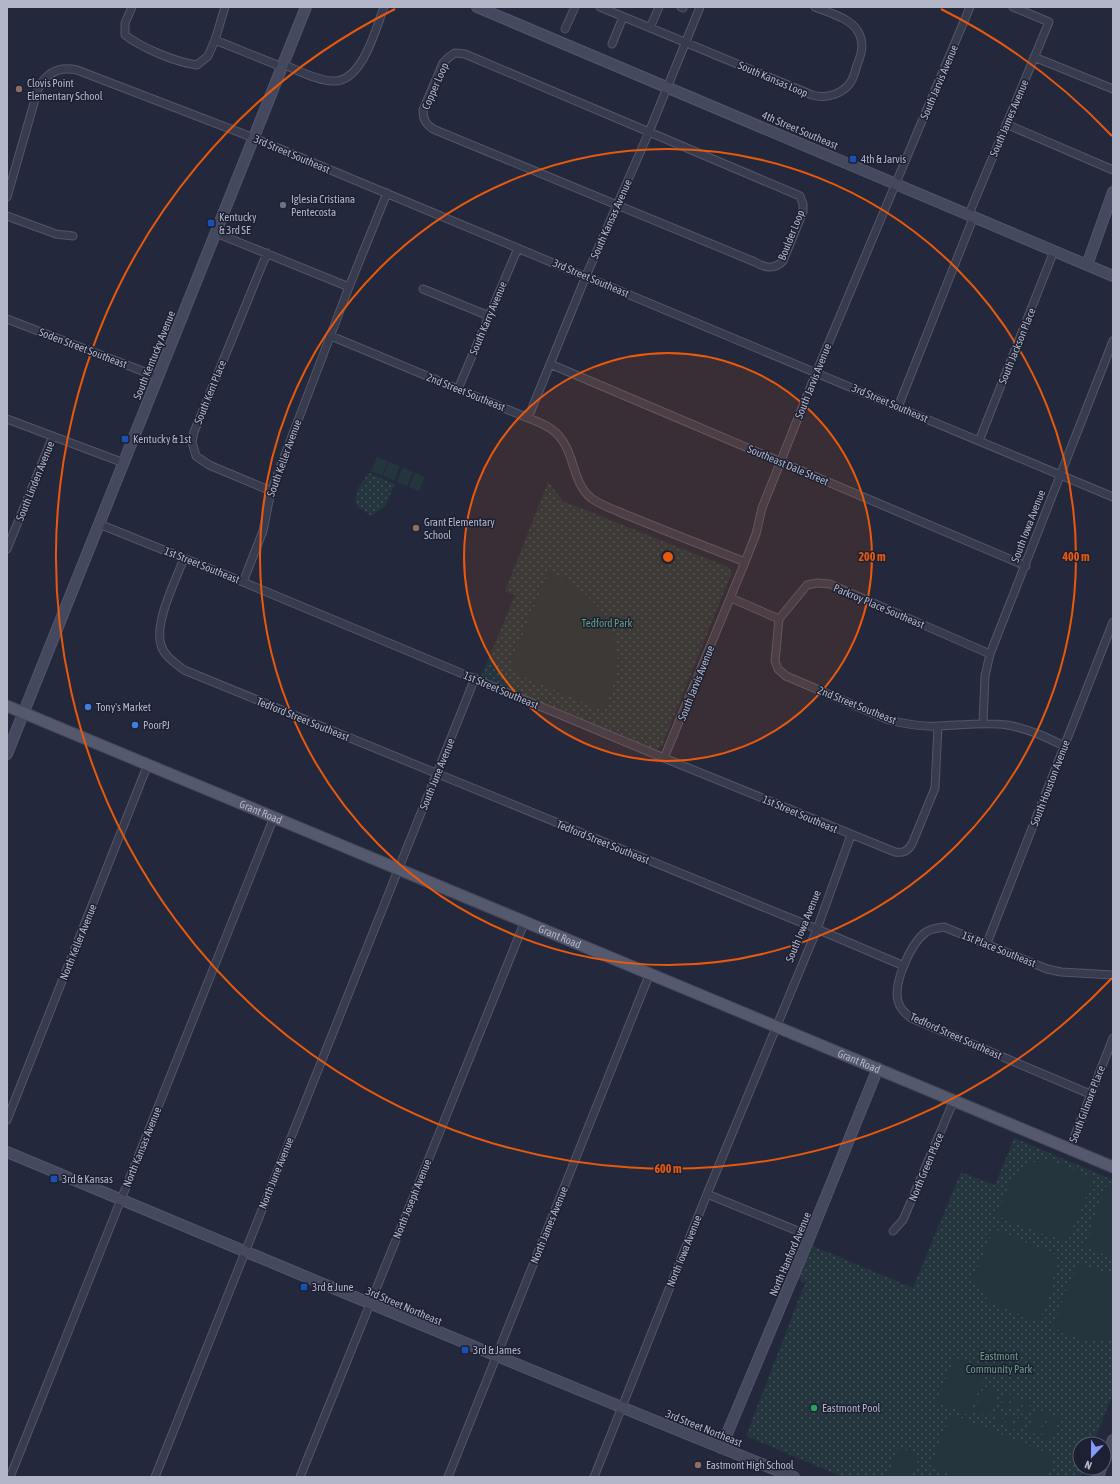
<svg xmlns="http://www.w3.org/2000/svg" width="1120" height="1484" font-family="'Asap Condensed',sans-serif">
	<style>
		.green { fill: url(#green-dots) }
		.pitch { fill: #25353e }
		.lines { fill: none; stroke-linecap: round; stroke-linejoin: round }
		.street-casing { stroke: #525668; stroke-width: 9 }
		.secondary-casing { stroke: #525668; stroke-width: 12 }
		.primary-casing { stroke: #404456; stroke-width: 13 }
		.street { stroke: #373b4d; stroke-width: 7 }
		.secondary { stroke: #454960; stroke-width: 10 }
		.primary { stroke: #55596d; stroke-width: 11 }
		.ring { fill: none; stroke: #e8590c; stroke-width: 2 }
		.education-dot { fill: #8d6e63; stroke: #1c2032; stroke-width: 1.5 }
		.transit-dot { fill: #1a4fb4; stroke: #1c2032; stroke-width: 1.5 }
		.worship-dot { fill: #6b7280; stroke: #1c2032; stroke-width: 1.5 }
		.shop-dot { fill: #3f7fe0; stroke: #1c2032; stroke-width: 1.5 }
		.leisure-dot { fill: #2e9e5b; stroke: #1c2032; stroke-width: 1.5 }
		.labels { text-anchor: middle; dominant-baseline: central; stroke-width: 3; stroke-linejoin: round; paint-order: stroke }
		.street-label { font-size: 11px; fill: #b2b6c8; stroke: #1c2032 }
		.poi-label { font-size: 11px; fill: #b2b6c8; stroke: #1c2032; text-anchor: start }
		.park-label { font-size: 11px; fill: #699a7f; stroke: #1c2032 }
		.centre { fill: #e8590c; stroke: #1c2032; stroke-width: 2 }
		.ring-label { font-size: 12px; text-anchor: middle; font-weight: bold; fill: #e8590c; stroke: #1c2032; stroke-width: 3; stroke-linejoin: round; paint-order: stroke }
	</style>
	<defs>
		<pattern id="green-dots" width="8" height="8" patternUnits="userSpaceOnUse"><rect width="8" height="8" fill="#25353e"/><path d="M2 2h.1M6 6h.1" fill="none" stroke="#425058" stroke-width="1.8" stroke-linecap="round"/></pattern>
	</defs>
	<rect width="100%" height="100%" fill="#23283d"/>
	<path class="green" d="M369 473 395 484 385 506 372 516 359 508 355 502 358 488Z
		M548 482 563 501 728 567 732 572 662 746 656 750 481 677 515 595 505 591Z
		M1014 1138 1113 1180V1393L1093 1444H1080V1468H1084L1081 1477H843L746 1436 805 1283 798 1280 813 1246 913 1288 961 1172 995 1185Z"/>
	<path class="pitch" d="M377 457 388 461 382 476 371 471Z
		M389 462 400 466 394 481 383 476Z
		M403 467 413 472 407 486 397 482Z
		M415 472 425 477 419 491 409 487Z
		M549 572C582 584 612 614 617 649 620 671 612 692 604 711L515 673 510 664Z
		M1041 1160 1059 1163 1093 1178 1078 1219H1076L1069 1239 1065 1240 1046 1233 1045 1235 997 1216C1005 1191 1013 1167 1041 1160Z
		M1108 1182 1113 1184V1260L1106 1257V1255L1087 1248 1085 1245 1093 1227 1091 1225Z
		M994 1229 1056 1255 1059 1262 1053 1279 1055 1280 1039 1322 990 1303 973 1278Z
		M1081 1264 1113 1276V1339L1083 1340 1053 1328 1068 1285 1070 1286 1076 1268Z
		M954 1358C971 1360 977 1365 983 1380L969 1415 937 1402Z
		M984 1387 999 1393 989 1417 974 1411Z
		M1006 1393 1012 1395 1007 1408 1001 1405Z
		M1015 1396 1021 1399 1016 1411 1010 1409Z
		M1025 1400 1031 1403 1026 1415 1020 1413Z
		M1036 1409 1047 1413 1038 1435 1027 1431Z
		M999 1410 1005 1412 1000 1424 994 1422Z
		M951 1414 1055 1456 1047 1477H956L930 1467Z
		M1009 1414 1015 1416 1010 1429 1004 1426Z
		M1050 1414 1060 1418 1052 1441 1041 1437Z
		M1018 1418 1025 1420 1020 1432 1014 1430Z
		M899 1447 920 1456 911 1477H887Z"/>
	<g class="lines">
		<g class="street-casing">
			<path id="street" d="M132 7 125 23V35C142 48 175 62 197 65L208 56 215 40 225 7
				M600 7 812 95C827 99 844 94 852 80 854 75 856 70 857 65 862 53 865 42 857 30 848 17 829 13 815 7
				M681 7 683 8
				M650 28 659 7
				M565 29 575 7
				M215 40 282 67
				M612 44 623 17
				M455 53 465 54 800 196 803 204V212L783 261C774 270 765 268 755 262L433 129C426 124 423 120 423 110L443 63 449 57Z
				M1034 57 1113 89
				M282 64C298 70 315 80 332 81 362 84 376 28 384 7
				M1006 124 1113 170
				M7 197 38 89C46 73 59 66 77 70L254 138 1113 497
				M969 214 1049 22 1013 7
				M7 216 56 234 73 236
				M216 233 349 287
				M267 253 194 432 192 442 196 456 209 465 271 491
				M423 289 489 316
				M7 319 158 377
				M331 336 528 418C539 422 552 427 559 436 575 454 572 482 591 498 600 505 618 511 629 516 668 532 707 547 745 562
				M550 364 1026 566
				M458 389 518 248
				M898 407 974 216
				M528 418 586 276 649 132 700 7
				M7 419 124 463
				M979 441 1054 251
				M99 524 243 582 664 758 895 852C903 853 907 852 912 844L935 788 938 726
				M7 549 53 436
				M184 558C176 580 154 622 161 645 164 656 175 663 184 670L817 929 904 966
				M243 582 263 531 271 491 349 287 387 193
				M731 598 779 619
				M779 619 775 661 778 669 786 676 889 720C905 724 923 727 940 726 962 725 985 722 1007 725 1027 728 1046 737 1064 746
				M779 619 807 585 817 583 830 584 990 654
				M983 724 985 676 990 654 1113 341
				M664 758 745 562 756 534 762 508 816 373 970 7
				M987 943 1113 622
				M1090 1094 911 1018C905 1013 900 1009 898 1001 893 983 911 943 926 932 932 928 937 928 944 927L1047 969 1061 972 1113 975
				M7 1120 148 764
				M1070 1148 1113 1038
				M707 1194 810 1236
				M893 1231 903 1220 954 1100
				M10 1477 274 817
				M155 1477 475 678
				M300 1477 525 921
				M448 1477 650 973
				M594 1477 707 1194 817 929 851 835"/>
		</g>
		<g class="secondary-casing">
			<path id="secondary" d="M477 7 1113 276
				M1087 265 1113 192
				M7 754 306 7
				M7 1152C269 1261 531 1372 794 1477
				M721 1448 810 1236 878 1068
				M1104 1462 1113 1440
				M1098 1477 1101 1468"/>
		</g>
		<g class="primary-casing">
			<g id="primary">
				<path id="s1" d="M7 706 1113 1167"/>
			</g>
		</g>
		<use href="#street" class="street"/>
		<use href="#secondary" class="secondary"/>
		<use href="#primary" class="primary"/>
	</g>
	<circle cx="668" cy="557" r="204" fill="#e8590c" fill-opacity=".12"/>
	<g class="ring">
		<circle cx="668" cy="557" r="204"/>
		<circle cx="668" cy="557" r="408"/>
		<path d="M1112 978A612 612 0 1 1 395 9M941 9A612 612 0 0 1 1112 136"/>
	</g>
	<g class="education-dot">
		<circle cx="19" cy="89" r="4"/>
		<circle cx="416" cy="528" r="4"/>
		<circle cx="698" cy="1465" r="4"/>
	</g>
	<g class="transit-dot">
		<rect x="849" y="155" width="8" height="8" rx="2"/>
		<rect x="207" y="219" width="8" height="8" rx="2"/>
		<rect x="121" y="435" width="8" height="8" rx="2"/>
		<rect x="50" y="1175" width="8" height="8" rx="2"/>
		<rect x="300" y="1283" width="8" height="8" rx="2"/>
		<rect x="461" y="1346" width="8" height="8" rx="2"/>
	</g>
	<circle class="worship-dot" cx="283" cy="205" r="4"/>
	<g class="shop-dot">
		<circle cx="88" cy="707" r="4"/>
		<circle cx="135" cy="725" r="4"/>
	</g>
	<circle class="leisure-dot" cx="814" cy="1408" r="4"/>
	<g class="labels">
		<g class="street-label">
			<text transform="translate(773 79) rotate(23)">South Kansas Loop</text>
			<text transform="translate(939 82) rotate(-67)">South Jarvis Avenue</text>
			<text transform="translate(435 86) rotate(-66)">Copper Loop</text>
			<text transform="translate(1009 118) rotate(-67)">South James Avenue</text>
			<text transform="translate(800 130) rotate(23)">4th Street Southeast</text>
			<text transform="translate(292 154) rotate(23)">3rd Street Southeast</text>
			<text transform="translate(611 219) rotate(-66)">South Kansas Avenue</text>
			<text transform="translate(791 235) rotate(-68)">Boulder Loop</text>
			<text transform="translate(591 278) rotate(23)">3rd Street Southeast</text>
			<text transform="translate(488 318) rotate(-67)">South Karry Avenue</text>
			<text transform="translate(1017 346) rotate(-68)">South Jackson Place</text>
			<text transform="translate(83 348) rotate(21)">Soden Street Southeast</text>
			<text transform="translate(154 355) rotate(-68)">South Kentucky Avenue</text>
			<text transform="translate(813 381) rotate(-68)">South Jarvis Avenue</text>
			<text transform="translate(210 392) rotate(-68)">South Kent Place</text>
			<text transform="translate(466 392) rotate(22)">2nd Street Southeast</text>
			<text transform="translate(890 403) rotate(23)">3rd Street Southeast</text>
			<text transform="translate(284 458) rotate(-70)">South Keller Avenue</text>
			<text transform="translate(788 465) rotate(23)">Southeast Dale Street</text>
			<text transform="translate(35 481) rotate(-68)">South Linden Avenue</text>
			<text transform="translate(1028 526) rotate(-69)">South Iowa Avenue</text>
			<text transform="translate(202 565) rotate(22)">1st Street Southeast</text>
			<text transform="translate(879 606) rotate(23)">Parkroy Place Southeast</text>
			<text transform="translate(696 683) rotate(-68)">South Jarvis Avenue</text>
			<text transform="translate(501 690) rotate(23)">1st Street Southeast</text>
			<text transform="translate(857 705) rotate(22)">2nd Street Southeast</text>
			<text transform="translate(303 719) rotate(22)">Tedford Street Southeast</text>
			<text transform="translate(437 774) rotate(-68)">South June Avenue</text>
			<text transform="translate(1050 783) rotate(-69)">South Houston Avenue</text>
			<text stroke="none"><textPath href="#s1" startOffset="275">Grant Road</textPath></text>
			<text transform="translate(800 814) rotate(23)">1st Street Southeast</text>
			<text transform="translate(603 842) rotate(22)">Tedford Street Southeast</text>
			<text transform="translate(803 926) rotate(-68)">South Iowa Avenue</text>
			<text stroke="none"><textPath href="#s1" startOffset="599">Grant Road</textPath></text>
			<text transform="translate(78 942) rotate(-68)">North Keller Avenue</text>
			<text transform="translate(999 949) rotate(22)">1st Place Southeast</text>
			<text transform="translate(956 1036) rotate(24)">Tedford Street Southeast</text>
			<text stroke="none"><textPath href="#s1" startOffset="923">Grant Road</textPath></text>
			<text transform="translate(1087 1104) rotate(-69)">South Gilmore Place</text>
			<text transform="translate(142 1147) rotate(-68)">North Kansas Avenue</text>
			<text transform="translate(926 1167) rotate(-67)">North Green Place</text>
			<text transform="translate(276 1173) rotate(-68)">North June Avenue</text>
			<text transform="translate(412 1199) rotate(-68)">North Joseph Avenue</text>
			<text transform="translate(549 1225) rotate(-68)">North James Avenue</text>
			<text transform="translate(684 1251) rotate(-68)">North Iowa Avenue</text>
			<text transform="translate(790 1254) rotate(-67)">North Hanford Avenue</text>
			<text transform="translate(404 1306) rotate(23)">3rd Street Northeast</text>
			<text transform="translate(704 1428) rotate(22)">3rd Street Northeast</text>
		</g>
		<g class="poi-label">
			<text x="27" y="83">Clovis Point<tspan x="27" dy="13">Elementary School</tspan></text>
			<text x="861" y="159">4th &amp; Jarvis</text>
			<text x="291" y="199">Iglesia Cristiana<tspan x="291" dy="13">Pentecosta</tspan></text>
			<text x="219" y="217">Kentucky<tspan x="219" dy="13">&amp; 3rd SE</tspan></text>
			<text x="133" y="439">Kentucky &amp; 1st</text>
			<text x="424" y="522">Grant Elementary<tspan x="424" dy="13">School</tspan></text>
			<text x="96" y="707">Tony's Market</text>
			<text x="143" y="725">PoorPJ</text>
			<text x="62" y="1179">3rd &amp; Kansas</text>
			<text x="312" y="1287">3rd &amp; June</text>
			<text x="473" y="1350">3rd &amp; James</text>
			<text x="822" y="1408">Eastmont Pool</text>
			<text x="706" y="1465">Eastmont High School</text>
		</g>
		<g class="park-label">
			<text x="607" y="623">Tedford Park</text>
			<text x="999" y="1356">Eastmont<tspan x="999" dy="13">Community Park</tspan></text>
		</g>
	</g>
	<circle cx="668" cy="557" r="6" class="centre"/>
	<g class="ring-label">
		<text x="872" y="561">200 m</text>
		<text x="1076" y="561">400 m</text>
		<text x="668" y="1173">600 m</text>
	</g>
	<rect width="1120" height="1484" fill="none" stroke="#b2b6c8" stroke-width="16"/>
	<g transform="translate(1092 1456) rotate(202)"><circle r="19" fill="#1c2032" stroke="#585c6e"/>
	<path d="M0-3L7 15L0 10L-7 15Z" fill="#8699fa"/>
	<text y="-6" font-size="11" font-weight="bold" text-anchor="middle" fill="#b2b6c8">N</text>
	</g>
</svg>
